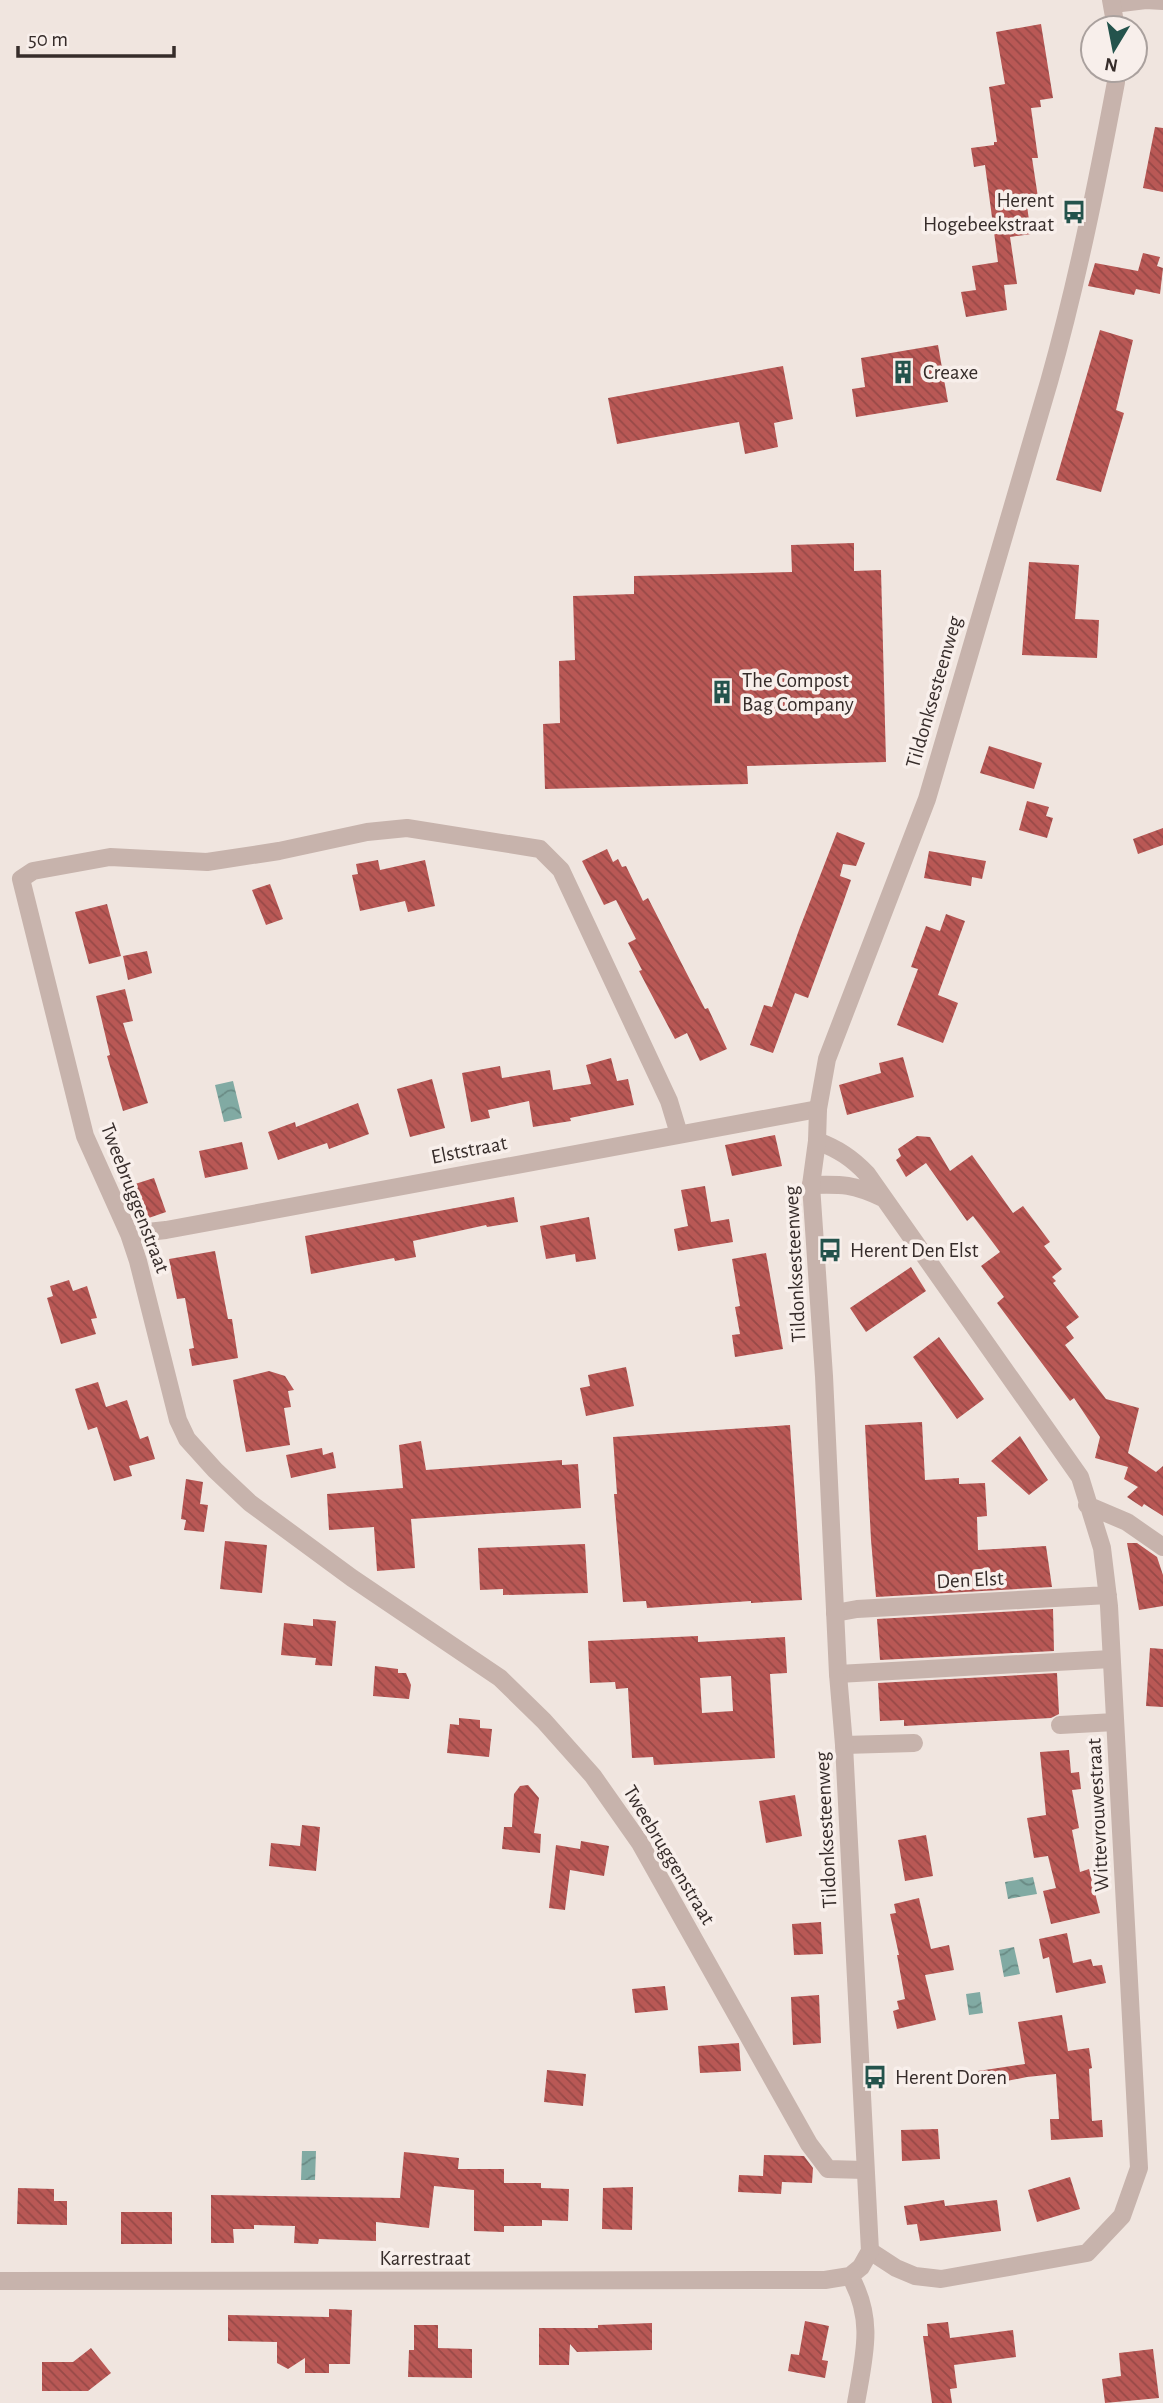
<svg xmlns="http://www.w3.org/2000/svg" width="1163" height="2403" font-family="'Alegreya Sans',sans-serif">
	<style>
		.water { fill: url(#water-waves) }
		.building { fill: url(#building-back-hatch); fill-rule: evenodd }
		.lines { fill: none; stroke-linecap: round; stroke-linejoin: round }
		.minor { stroke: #c7b3ac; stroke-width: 18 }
		.tertiary { stroke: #c7b3ac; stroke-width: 18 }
		.labels { text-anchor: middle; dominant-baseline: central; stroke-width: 7; stroke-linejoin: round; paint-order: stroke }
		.poi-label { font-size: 21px; fill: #362c2a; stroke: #f8efeb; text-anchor: start }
		.street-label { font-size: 21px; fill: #362c2a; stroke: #f8efeb }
	</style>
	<defs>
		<pattern id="water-waves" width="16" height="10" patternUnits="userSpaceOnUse" patternTransform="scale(1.75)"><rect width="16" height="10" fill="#81aaa3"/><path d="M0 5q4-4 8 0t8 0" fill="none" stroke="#6a8b85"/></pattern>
		<pattern id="building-back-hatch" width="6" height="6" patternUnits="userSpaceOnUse" patternTransform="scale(1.75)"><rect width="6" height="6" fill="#b95855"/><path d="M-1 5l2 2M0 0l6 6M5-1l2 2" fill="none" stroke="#974947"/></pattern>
	</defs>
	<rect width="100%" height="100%" fill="#f0e5df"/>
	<path class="water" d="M233 1081 242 1118 224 1122 215 1085Z
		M1033 1877 1037 1894 1008 1899 1005 1882Z
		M1014 1947 1020 1974 1004 1977 999 1950Z
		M980 1992 983 2013 969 2015 966 1994Z
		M302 2151H316L315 2180H301Z"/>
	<path class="building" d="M1041 24 1053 98 1040 100 1041 107 1031 108 1038 158H1032L1039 204 1027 206 1031 234 1010 237 1017 284 1004 285 1007 310 966 317 961 292 976 290 972 266 998 262 985 165 974 167 971 148 994 145V142H997L989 87 1005 84 996 32Z
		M1155 127 1163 128V192L1143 188Z
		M1143 253 1160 257 1157 266 1163 268 1160 294 1136 289 1134 295 1088 286 1095 263 1138 271Z
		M1100 330 1133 340 1116 410 1124 413 1101 492 1056 480Z
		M938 345 948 402 856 417 852 389 865 387 861 358Z
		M783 366 793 419 774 423 778 447 745 454 739 422 617 444 608 398Z
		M854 543V571L881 570 886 762 747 766 748 784 545 789 543 724 560 723 559 661 575 660 573 596 634 594V576L792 572 791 545Z
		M1029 562 1079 565 1075 619 1099 620 1097 658 1022 655Z
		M989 746 1042 763 1034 789 980 773Z
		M1027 801 1049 807 1046 816 1053 818 1047 838 1019 830Z
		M1163 828V845L1138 854 1133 839Z
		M837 832 865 843 856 866 843 864 840 876 851 880 843 903 808 998 795 993 773 1053 750 1045 764 1005 772 1007 799 930Z
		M607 849 613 862 618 859 622 867 626 866 643 901 648 898 705 1009 708 1008 727 1049 700 1061 687 1033 675 1039 639 971 642 970 628 943 636 939 616 900 604 905 582 861Z
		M929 851 986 861 982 879 972 877 971 886 924 878Z
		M378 860 380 870 425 860 435 906 408 912 405 901 360 911 352 875 358 874 356 864Z
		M270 884 283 919 266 925 252 890Z
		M107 904 121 956 89 964 75 912Z
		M946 914 965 921 938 995 958 1003 943 1043 897 1025 918 969 911 967 926 926 940 931Z
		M147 951 152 973 128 980 123 956Z
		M125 989 133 1021 123 1023 148 1103 123 1111 107 1056 110 1055 96 996Z
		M903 1057 914 1097 847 1115 839 1085 881 1073 879 1063Z
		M611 1058 617 1081 628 1079 634 1105 570 1118 571 1121 533 1127 529 1101 488 1110 490 1118 471 1122 462 1073 500 1066 502 1078 550 1070 553 1090 591 1084 586 1065Z
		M432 1079 445 1128 410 1137 397 1089Z
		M358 1103 369 1134 329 1149 327 1143 278 1160 268 1132 295 1122 296 1127Z
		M775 1135 782 1166 732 1176 725 1145Z
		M917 1136 930 1137 950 1171 972 1155 1013 1213 1023 1206 1050 1242 1044 1246 1062 1269 1052 1277 1056 1281 1053 1283 1079 1317 1066 1327 1074 1338 1065 1345 1106 1399 1139 1408 1128 1453 1156 1472 1163 1466V1516L1144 1504 1142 1507 1127 1497 1138 1487 1124 1479 1128 1467 1095 1458 1100 1437 1074 1398 1070 1401 997 1303 1004 1297 981 1266 1000 1252 973 1216 967 1221 926 1163 906 1177 896 1160 901 1156 898 1149Z
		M242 1142 248 1169 205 1178 199 1151Z
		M154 1178 166 1212 140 1221 132 1198 139 1196 135 1184Z
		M705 1186 711 1222 729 1219 733 1242 678 1251 674 1229 688 1226 681 1190Z
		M514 1197 518 1222 487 1227 486 1225 413 1241 416 1257 395 1261 394 1258 311 1274 305 1236Z
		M589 1217 596 1259 576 1262 575 1254 546 1259 540 1226Z
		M215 1251 228 1319H232L238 1358 192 1366 189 1349 194 1348 185 1298 177 1299 169 1259Z
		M766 1253 783 1349 735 1357 732 1335 740 1334 735 1307 740 1306 732 1259Z
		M911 1267 926 1291 866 1332 850 1308Z
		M69 1280 73 1291 87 1286 97 1318 91 1319 96 1334 61 1344 47 1298 53 1296 50 1286Z
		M939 1337 984 1399 957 1419 913 1357Z
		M626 1367 634 1406 586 1416 580 1388 590 1386 588 1375Z
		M269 1371 285 1376 294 1390 288 1391 291 1407 284 1408 290 1445 246 1452 233 1380Z
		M98 1382 106 1407 127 1400 140 1439 148 1436 155 1459 129 1466 132 1476 114 1481 97 1427 88 1430 75 1389Z
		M922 1422 925 1480 959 1478V1484L985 1483 987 1516 977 1517 978 1550 1046 1546 1052 1587 876 1597 871 1540 865 1425Z
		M790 1425 802 1600 751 1603V1601L647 1608 646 1601 623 1602 614 1494H617L613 1437Z
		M1020 1436 1048 1480 1029 1495 991 1461Z
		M421 1441 426 1470 562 1460V1465L578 1464 581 1508 411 1519 415 1568 377 1571 374 1527 329 1530 327 1494 403 1488 399 1445Z
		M322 1448 323 1455 333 1452 336 1468 291 1478 286 1455Z
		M186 1479 203 1482 200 1504 208 1505 204 1532 184 1530 186 1520 181 1519Z
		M225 1541 267 1545 262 1593 220 1589Z
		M1127 1543H1137L1157 1557 1163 1575V1606L1139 1610Z
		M585 1544 588 1593 503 1595V1589L480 1590 478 1548Z
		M1053 1609 1054 1651 880 1660 877 1619Z
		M313 1619 336 1621 332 1666 315 1665 316 1658 281 1655 284 1623 313 1626Z
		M698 1636V1642L785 1637 787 1673 770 1674 775 1758 654 1765 653 1757 632 1758 628 1688 616 1689 615 1682 590 1683 588 1641ZM731 1676 733 1711 702 1713 700 1678Z
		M1150 1648 1163 1649V1707L1146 1706Z
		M375 1666 398 1669V1673H406L411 1685 409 1699 373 1696Z
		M1057 1673 1059 1714 1051 1718 904 1726V1720L880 1721 878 1683Z
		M459 1718 480 1720V1728L492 1729 489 1757 447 1753 450 1724 459 1725Z
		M1069 1750 1071 1773 1079 1772 1081 1789 1072 1790 1079 1828 1072 1830 1080 1872 1089 1869 1100 1913 1051 1924 1043 1891 1056 1888 1048 1856 1034 1858 1027 1818 1046 1815 1040 1752Z
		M528 1785 539 1798 534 1833 541 1834 540 1853 502 1849 504 1827H512L514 1794 520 1786Z
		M795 1795 802 1836 766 1843 759 1801Z
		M302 1825 320 1827 316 1871 269 1866 271 1843 300 1846Z
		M926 1835 933 1876 905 1881 898 1840Z
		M581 1841 609 1846 604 1876 570 1870 565 1910 549 1908 556 1845 580 1849Z
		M919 1898 931 1949 949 1945 954 1970 925 1975 936 2020 897 2029 893 2011 899 2009 897 2001 905 1999 897 1955H899L890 1914 896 1913 894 1904Z
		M821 1922 823 1954 794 1955 792 1924Z
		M1067 1933 1073 1963 1091 1959 1093 1966 1102 1965 1106 1983 1056 1993 1049 1957 1043 1959 1039 1939Z
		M665 1986 668 2010 635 2013 632 1989Z
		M819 1995 821 2043 793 2045 791 1997Z
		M1062 2015 1068 2051 1089 2048 1092 2068 1089 2069 1092 2121 1102 2120 1103 2137 1051 2140 1050 2119H1059L1056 2074 1027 2077 981 2086 978 2071 1025 2064 1018 2022Z
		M739 2043 741 2071 700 2073 698 2046Z
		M547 2070 586 2074 583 2106 544 2102Z
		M938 2129 940 2159 902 2161 901 2130Z
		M404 2152 459 2158 458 2169H504V2183H541V2188L569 2189 568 2221 542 2220V2226H504V2232L474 2231V2190L434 2186 429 2228 376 2222V2241L319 2239 318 2244 294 2243 295 2226 254 2225V2229H233L234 2243H211V2195L400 2198Z
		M764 2155 804 2156 813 2168 812 2183 782 2182 781 2194 738 2192 739 2175 763 2176Z
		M1070 2177 1080 2209 1037 2222 1028 2190Z
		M633 2187 632 2230 602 2229 603 2188Z
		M18 2188 54 2189V2201H67V2225L17 2224Z
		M944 2200 945 2206 997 2200 1001 2231 920 2241 917 2224 907 2225 904 2206Z
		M121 2212H172V2244H121Z
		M329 2309 352 2310 350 2364H329V2373H305V2358L288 2369 277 2363V2342L228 2341V2315L329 2317Z
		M805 2321 829 2326 822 2360 828 2361 825 2378 788 2371 791 2354 799 2355Z
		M948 2322 950 2338 1013 2330 1016 2357 954 2365 957 2388 950 2389 952 2403H932L923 2336H928L927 2324Z
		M652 2323V2350L577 2352 570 2344 569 2365H539V2328H598V2325Z
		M414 2325H438V2348L472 2349V2378L408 2377 409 2350H414Z
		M91 2348 111 2373 88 2391H42V2362H73Z
		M1153 2349 1159 2398 1105 2403 1102 2379 1121 2376 1119 2353Z"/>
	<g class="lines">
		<path class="minor" d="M1113 4 1146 0 1163 1
			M679 1134 669 1101 561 870 540 849 407 828 367 832 279 851 207 862 110 857 33 871 21 879 85 1136 129 1234 138 1261 178 1420 187 1439 215 1470 250 1503 352 1578 500 1678 544 1721 593 1776 640 1843 809 2144 828 2169 865 2170
			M817 1141C838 1149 852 1158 867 1174L1080 1477 1102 1548 1109 1606 1139 2168 1122 2216 1087 2253 941 2279 915 2276 896 2268 870 2251
			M811 1185C843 1184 853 1184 883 1198
			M129 1234 166 1230 818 1109
			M1087 1505 1127 1522 1163 1547
			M835 1613 857 1609 1108 1595
			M838 1674 1111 1659
			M1060 1725 1115 1722
			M844 1745 914 1743"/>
		<path class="tertiary" d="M1111 0 1116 28
			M850 2276 861 2267 870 2251 844 1745 838 1674 824 1376 811 1185 817 1141 818 1109 827 1059 927 799 1049 382C1077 283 1097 183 1116 82V70
			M850 2276C875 2320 864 2356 856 2403
			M0 2281 825 2280 850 2276"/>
	</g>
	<defs>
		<g id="bus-bare" transform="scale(1.89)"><path d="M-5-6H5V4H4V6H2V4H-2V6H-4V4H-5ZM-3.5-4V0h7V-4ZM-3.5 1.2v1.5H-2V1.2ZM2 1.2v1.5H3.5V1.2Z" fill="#24534c" stroke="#f8efeb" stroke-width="2.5" paint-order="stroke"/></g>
		<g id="building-bare" transform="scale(1.89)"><path d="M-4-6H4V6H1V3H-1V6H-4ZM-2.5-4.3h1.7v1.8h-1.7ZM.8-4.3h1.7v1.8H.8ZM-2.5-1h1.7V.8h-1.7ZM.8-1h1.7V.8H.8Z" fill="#24534c" stroke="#f8efeb" stroke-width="2.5" paint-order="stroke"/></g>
	</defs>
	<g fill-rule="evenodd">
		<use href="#bus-bare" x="1074" y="212"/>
		<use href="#building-bare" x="903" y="372"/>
		<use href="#building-bare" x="722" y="692"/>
		<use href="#bus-bare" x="830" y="1250"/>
		<use href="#bus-bare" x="875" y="2077"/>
	</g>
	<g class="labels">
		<g class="poi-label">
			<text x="1054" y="200" text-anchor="end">Herent<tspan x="1054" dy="24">Hogebeekstraat</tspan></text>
			<text x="923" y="372">Creaxe</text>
			<text x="742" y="680">The Compost<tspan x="742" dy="24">Bag Company</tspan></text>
			<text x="850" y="1250">Herent Den Elst</text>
			<text x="895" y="2077">Herent Doren</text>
		</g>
		<g class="street-label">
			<text transform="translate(934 692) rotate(-74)">Tildonksesteenweg</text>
			<text transform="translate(469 1150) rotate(-11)">Elststraat</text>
			<text transform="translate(135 1198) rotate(69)">Tweebruggenstraat</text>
			<text transform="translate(795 1264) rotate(-93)">Tildonksesteenweg</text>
			<text transform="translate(970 1580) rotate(-3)">Den Elst</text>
			<text transform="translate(1098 1815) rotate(-93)">Wittevrouwestraat</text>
			<text transform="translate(826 1830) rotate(-93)">Tildonksesteenweg</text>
			<text transform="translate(669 1855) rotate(59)">Tweebruggenstraat</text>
			<text x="425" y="2258">Karrestraat</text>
		</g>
	</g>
	<g transform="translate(1114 49) rotate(190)"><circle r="33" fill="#f8efeb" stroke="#aaa19e" stroke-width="2"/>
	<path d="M0-5L12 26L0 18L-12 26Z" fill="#24534c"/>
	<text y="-10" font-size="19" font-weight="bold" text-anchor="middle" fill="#362c2a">N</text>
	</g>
	<path d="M18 46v10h156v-10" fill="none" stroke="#362c2a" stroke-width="3.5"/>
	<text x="28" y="46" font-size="21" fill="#362c2a" stroke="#f8efeb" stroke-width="5" paint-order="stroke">50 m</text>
</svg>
